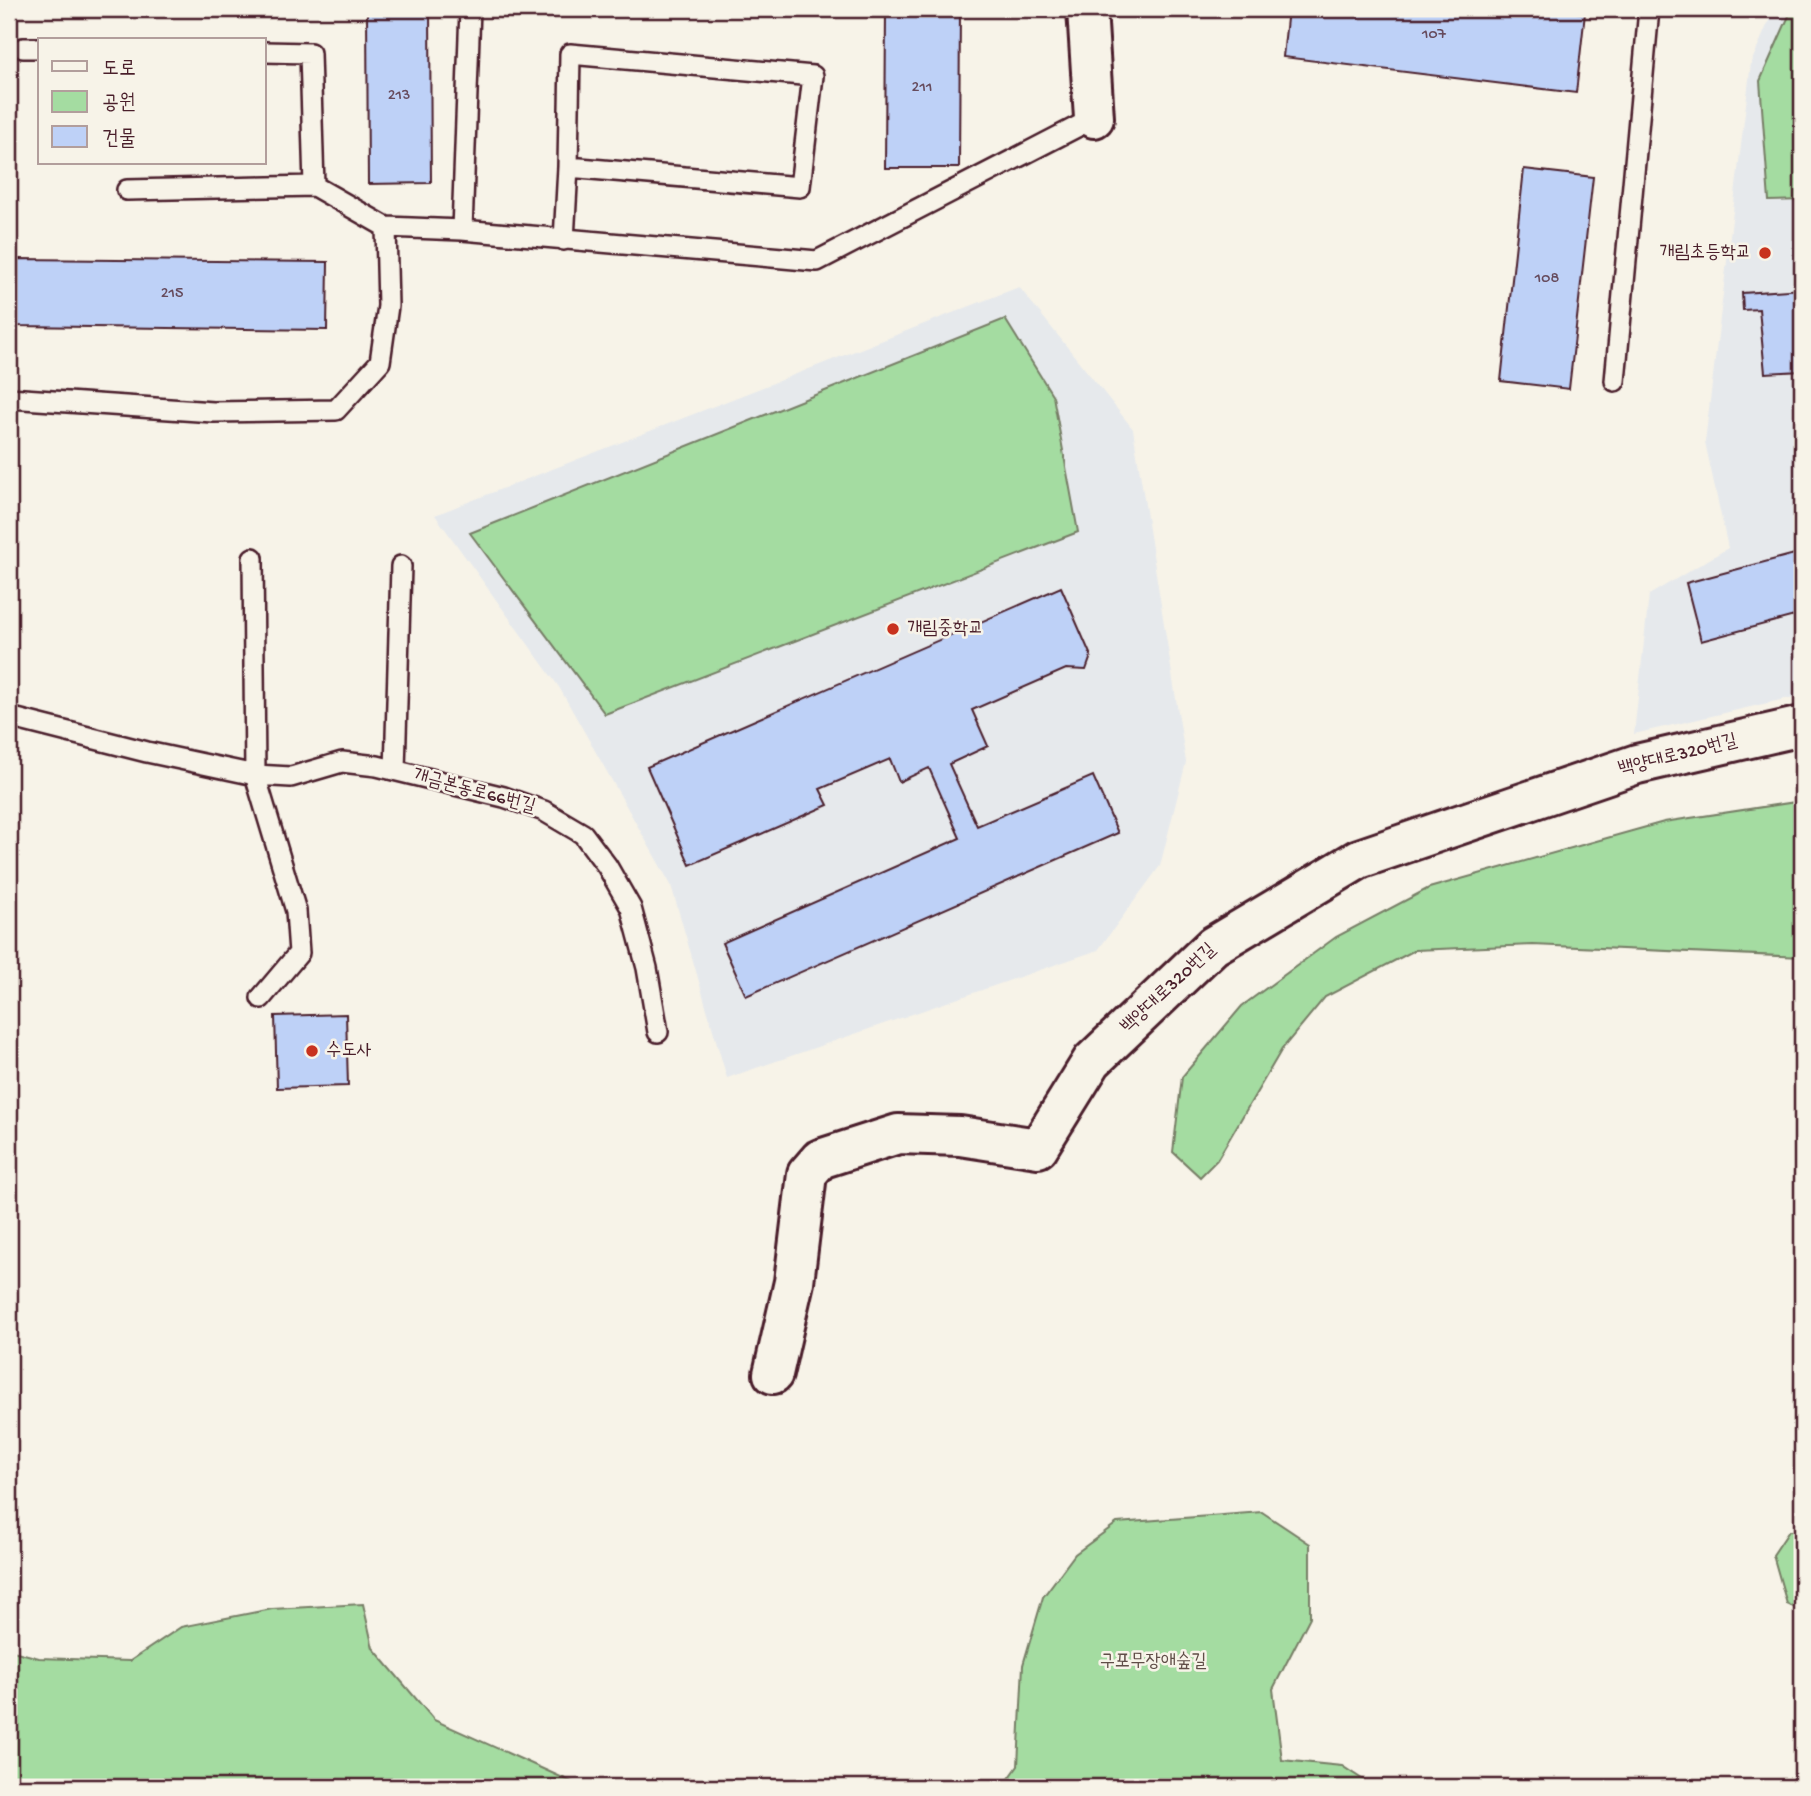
<svg xmlns="http://www.w3.org/2000/svg" width="1811" height="1796" font-family="'Gochi Hand','Poor Story',sans-serif">
	<style>
		.built { fill: #e6e9ec }
		.green { fill: #a4dca1; stroke: #777e66; stroke-width: 2 }
		.building { fill: #bed1f7; stroke: #4a1f2b; stroke-width: 2 }
		.lines { fill: none; stroke-linecap: round; stroke-linejoin: round }
		.service-casing { stroke: #4a1f2b; stroke-width: 24 }
		.minor-casing { stroke: #4a1f2b; stroke-width: 44 }
		.service { stroke: #f7f3e8; stroke-width: 19 }
		.minor { stroke: #f7f3e8; stroke-width: 38 }
		.poi-dot { fill: #c8321e; stroke: #f7f3e8; stroke-width: 2.5 }
		.labels { text-anchor: middle; dominant-baseline: central; stroke-width: 5; stroke-linejoin: round; paint-order: stroke }
		.number-label { font-size: 16px; fill: #674c5e }
		.poi-label { font-size: 19px; fill: #4a1f2b; stroke: #f7f3e8; text-anchor: start }
		.street-label { font-size: 19px; fill: #4a1f2b; stroke: #f7f3e8 }
		.park-label { font-size: 19px; fill: #604e48; stroke: #f7f3e8 }
	</style>
	<rect width="100%" height="100%" fill="#f7f3e8"/>
	<filter id="ink" filterUnits="userSpaceOnUse"><feTurbulence type="fractalNoise" baseFrequency=".0143" numOctaves="2"/><feDisplacementMap in="SourceGraphic" scale="14" xChannelSelector="R" yChannelSelector="G"/><feConvolveMatrix kernelMatrix="1 2 1 2 8 2 1 2 1" color-interpolation-filters="sRGB"/></filter>
	<g filter="url(#ink)">
		<path class="built" d="M1774 9H1802V695L1634 734 1649 595 1728 548 1705 442 1751 63Z
			M1019 287 1133 429 1186 762 1160 866 1098 950 727 1078 671 885 559 687 435 515Z"/>
		<path class="green" d="M1792 9H1802V200L1769 201 1760 81Z
			M1005 319 1053 396 1078 532 605 714 470 533Z
			M1802 801V957L1533 945 1415 950 1325 997 1282 1049 1217 1160 1200 1177 1173 1152 1182 1077 1242 1006 1336 937 1429 888 1664 822Z
			M1262 1512 1310 1544V1617L1273 1689 1282 1760 1342 1766 1374 1787H1003L1018 1766 1023 1665 1043 1597 1075 1554 1117 1523Z
			M1789 1531H1802V1611L1787 1604 1773 1555Z
			M363 1604 373 1648 434 1720 583 1787H9V1650L39 1658 130 1661 181 1627 272 1609Z"/>
		<path class="building" d="M367 9H430L431 183 368 184Z
			M886 9H960L959 168H885Z
			M1288 9H1548L1585 13 1576 93 1283 57Z
			M1524 169 1593 177 1569 389 1501 381Z
			M18 259 328 262 327 330 17 326Z
			M1802 289V371L1765 373 1759 309 1743 310 1742 293Z
			M1802 552V614L1701 641 1686 583Z
			M1061 587 1091 656 1086 670 1066 669 972 710 988 746 949 764 977 826 1093 776 1118 833 746 996 722 943 960 838 929 768 899 782 890 759 820 789 828 805 690 865 647 767Z
			M346 1014 348 1086 277 1088 275 1016Z"/>
		<g class="lines">
			<g class="service-casing">
				<path id="service" d="M23 48H40
					M264 52 310 53 314 186
					M127 190 314 186 386 227 462 230 817 261 1094 118
					M462 230 470 9
					M564 240 568 167 800 187 813 76 570 54 568 167
					M1615 381 1649 9
					M9 398 213 412 336 410 380 362 388 306 386 227
					M253 558 255 775 296 911 299 953 261 998
					M9 717 147 752 255 775 291 777 342 762 377 766 504 797 544 811 583 834 607 866 631 908 647 968 658 1032
					M395 770 401 566"/>
			</g>
			<g class="minor-casing">
				<path id="minor" d="M1087 9 1094 118
					M773 1374 794 1282 807 1174 820 1159 898 1134 960 1136 1038 1148 1092 1061 1213 946 1359 859 1637 764 1802 726"/>
			</g>
			<use href="#service" class="service"/>
			<use href="#minor" class="minor"/>
		</g>
	</g>
	<g class="poi-dot">
		<circle cx="1765" cy="253" r="7"/>
		<circle cx="893" cy="629" r="7"/>
		<circle cx="312" cy="1051" r="7"/>
	</g>
	<g class="labels">
		<g class="number-label">
			<text x="1434" y="35">107</text>
			<text x="922" y="88">211</text>
			<text x="399" y="96">213</text>
			<text x="1547" y="279">108</text>
			<text x="172" y="294">215</text>
		</g>
		<g class="poi-label">
			<text x="1751" y="253" text-anchor="end">개림초등학교</text>
			<text x="907" y="629">개림중학교</text>
			<text x="326" y="1051">수도사</text>
		</g>
		<g class="street-label">
			<text transform="translate(1678 756) rotate(-14)">백양대로320번길</text>
			<text transform="translate(474 792) rotate(15)">개금본동로66번길</text>
			<text transform="translate(1169 989) rotate(-43)">백양대로320번길</text>
		</g>
		<g class="park-label">
			<text x="1153" y="1662">구포무장애숲길</text>
		</g>
	</g>
	<rect width="1811" height="1796" fill="none" stroke="#f7f3e8" stroke-width="35"/>
	<rect x="18" y="18" width="1776" height="1761" fill="none" stroke="#4a1f2b" stroke-width="2.5" filter="url(#ink)"/>
	<rect x="38" y="38" width="228" height="126" fill="#f7f3e8" stroke="#b29e9c" stroke-width="2"/>
	<rect x="52" y="61" width="35" height="10" fill="#f7f3e8" stroke="#b29e9c" stroke-width="2"/>
	<text x="102" y="74" font-size="21" fill="#4a1f2b">도로</text>
	<rect x="52" y="91" width="35" height="21" fill="#a4dca1" stroke="#b29e9c" stroke-width="2"/>
	<text x="102" y="108" font-size="21" fill="#4a1f2b">공원</text>
	<rect x="52" y="126" width="35" height="21" fill="#bed1f7" stroke="#b29e9c" stroke-width="2"/>
	<text x="102" y="144" font-size="21" fill="#4a1f2b">건물</text>
</svg>
